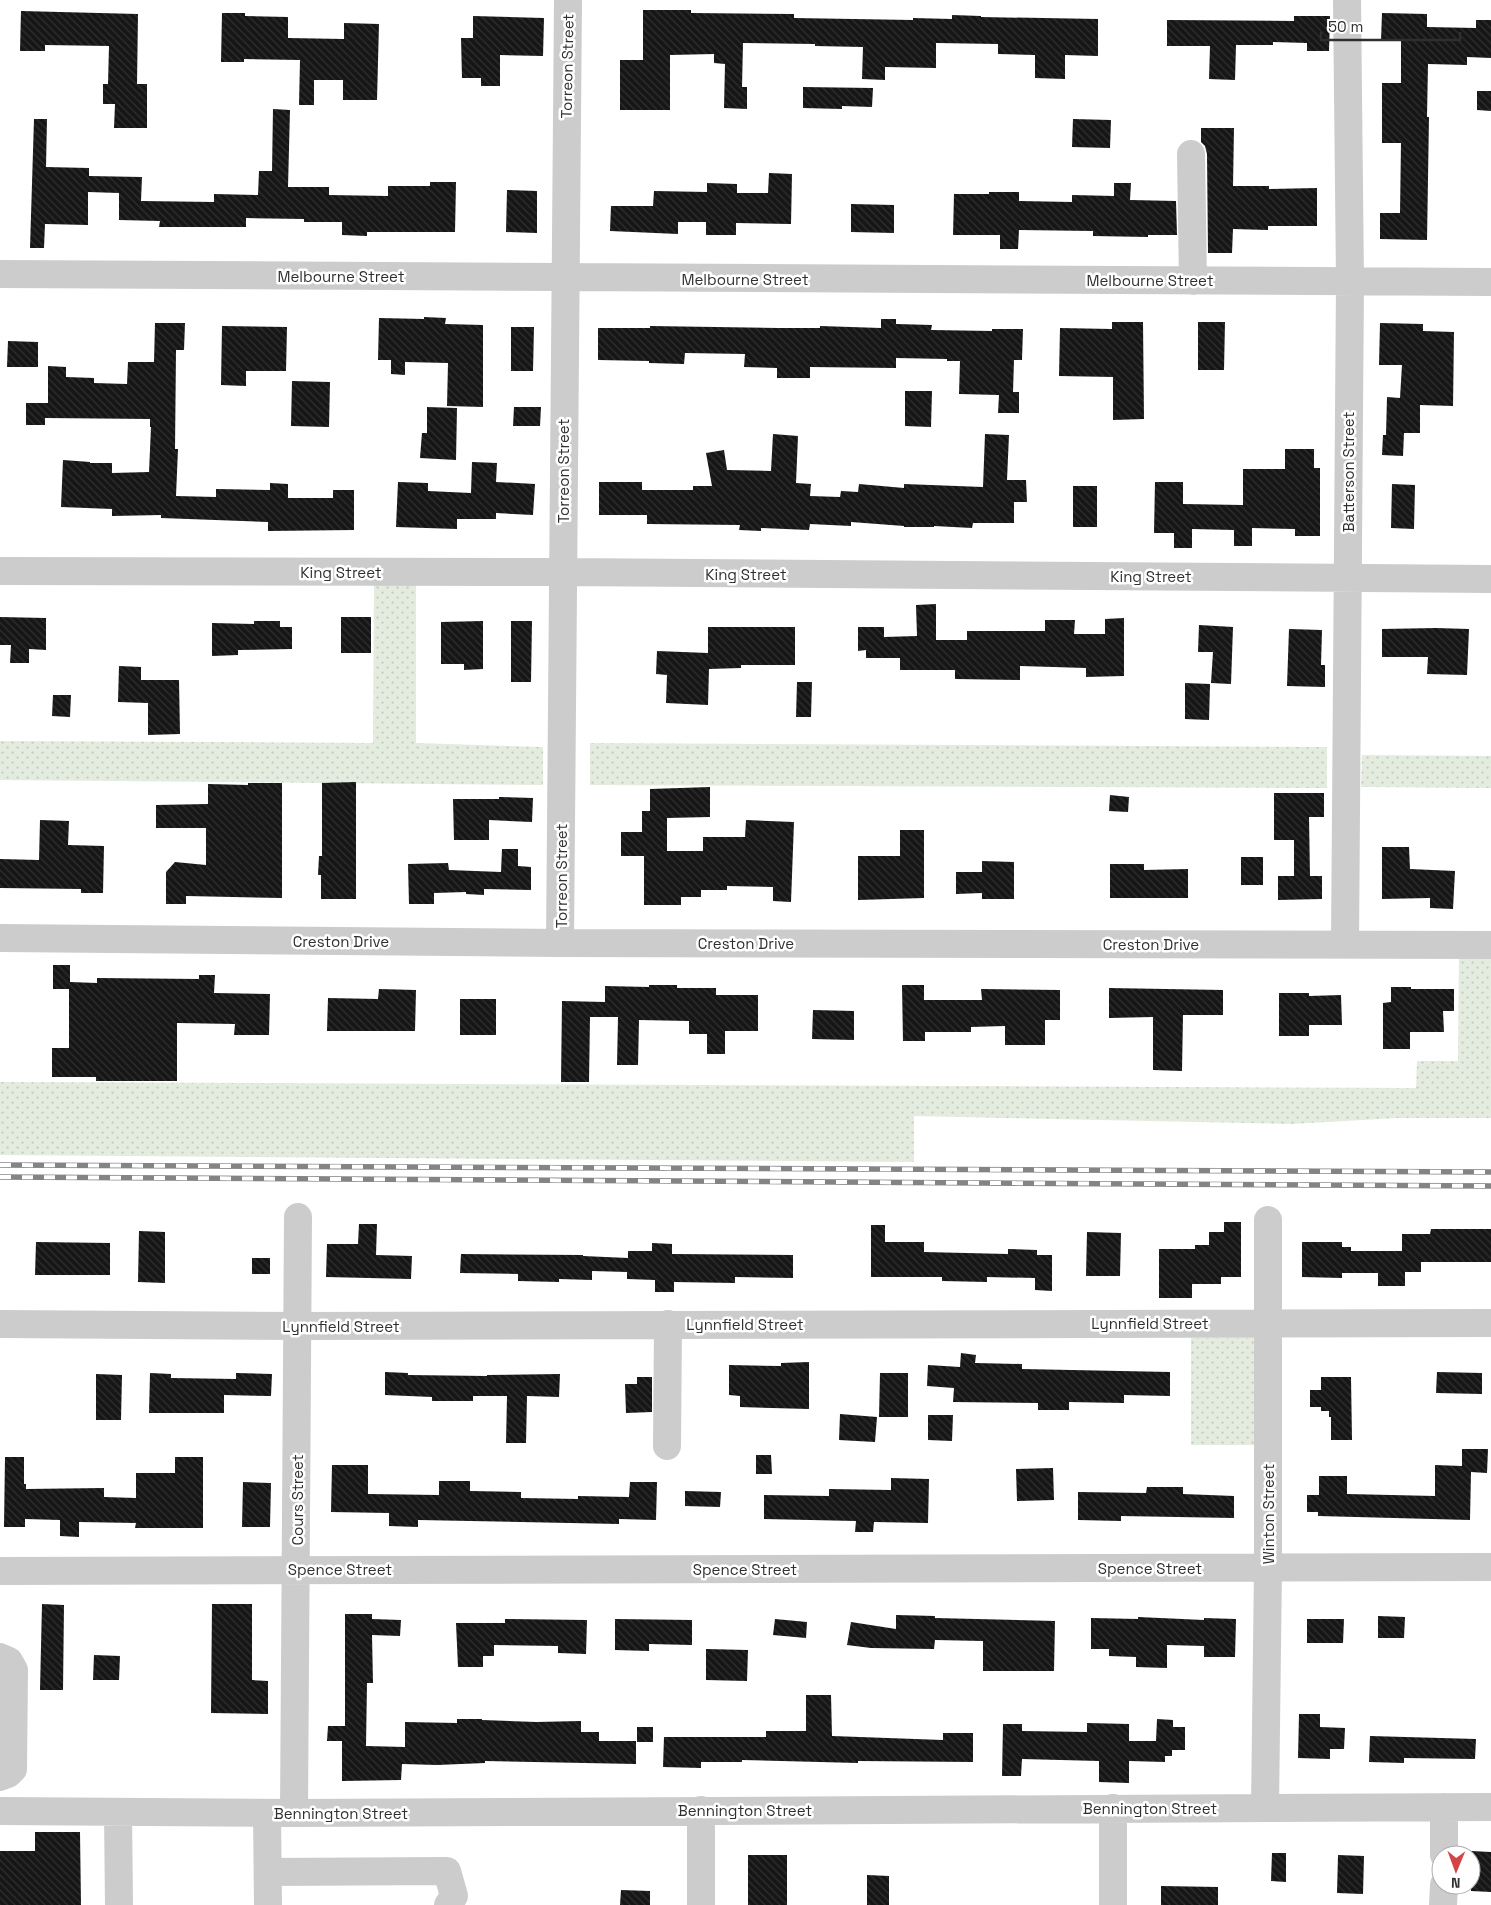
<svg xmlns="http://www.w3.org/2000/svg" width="1491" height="1905" font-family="'Space Grotesk',sans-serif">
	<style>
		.grass { fill: url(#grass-dots) }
		.building { fill: url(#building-back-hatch) }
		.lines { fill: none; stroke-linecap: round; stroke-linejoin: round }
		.minor { stroke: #ccc; stroke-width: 28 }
		.rail-casing { stroke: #848484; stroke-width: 5.5 }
		.rail { stroke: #fff; stroke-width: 4; stroke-dasharray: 11; stroke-linecap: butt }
		.labels { text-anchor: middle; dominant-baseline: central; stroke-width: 5; stroke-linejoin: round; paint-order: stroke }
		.street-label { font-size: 15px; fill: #2f2f2f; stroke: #fff }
	</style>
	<defs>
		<pattern id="grass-dots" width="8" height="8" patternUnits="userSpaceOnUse" patternTransform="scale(1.25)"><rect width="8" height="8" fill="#e4ebdf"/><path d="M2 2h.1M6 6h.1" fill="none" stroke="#c4cac0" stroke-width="1.8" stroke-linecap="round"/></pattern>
		<pattern id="building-back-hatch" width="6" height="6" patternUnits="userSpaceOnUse" patternTransform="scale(1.25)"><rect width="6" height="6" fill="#161616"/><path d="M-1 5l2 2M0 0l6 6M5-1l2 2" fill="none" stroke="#303030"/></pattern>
	</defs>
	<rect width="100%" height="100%" fill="#fff"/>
	<path class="grass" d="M374 581 416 582V743L543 747V785L0 780V741L373 743Z
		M590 743 1327 747V788L590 785Z
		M1362 755 1491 756V788L1361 787Z
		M1459 952 1491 953V1118H1398L1291 1124 914 1116V1162L0 1155V1082L1416 1088 1417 1061H1458Z
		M1191 1338H1255V1445H1191Z"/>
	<path class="building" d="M643 10H691V13L794 14V18L913 20V18L952 19V15L981 16V17L1098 19V56L1065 55V79L1035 78V55L998 54V44L936 43V68L885 67V80L862 79 863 47 815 46V44L743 43 742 87H747V109L724 108 725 64 714 63V54L670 55V110H620V60H643Z
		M21 11 138 14 137 84H147V128H114L115 104H103V84H108L109 46 45 45V51H20Z
		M222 13H245V16L288 17V38L344 39V23L379 24 377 100H343V80H314V105H299L300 60 244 59V62H221Z
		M1382 13 1427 14V27L1476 28V20H1491V58L1467 57V65L1428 64 1427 117H1429L1427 240 1380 239V213H1400L1401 143H1382V83H1401V41H1381Z
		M473 16 544 18 543 56 500 55V86H481V78H462L461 38H473Z
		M1294 16H1330L1329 51H1307V43L1273 42V45H1236L1235 80 1209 79 1210 46H1167V20L1294 21Z
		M803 87 873 88 872 107 842 106V109L803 108Z
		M1477 91H1491V111L1477 110Z
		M273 109 290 110 288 187H329V195L388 196V186H430V182H456L455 232H367V236L342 235V222H304V219L246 218V227H159L160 221 119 220V193L88 192V225L45 224 44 248H30L34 119H47L46 167 89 168V176L142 177 141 201 214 202V194L258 195 259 171H272Z
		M1073 119 1111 120 1110 148 1072 147Z
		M1201 128H1234L1233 186H1269V189L1317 188V226H1268V230L1233 229 1232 253H1208L1207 154 1205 146 1201 142Z
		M769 173 792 174 791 224 736 223V235H706V222H678V234L610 231 611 206H653L654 191 707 192V183L737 184V193H768Z
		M1114 183H1131L1130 200 1176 201 1177 235H1148V237L1093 236V231L1019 230 1018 249H1000V235H953L954 194H989V192H1019V201L1072 202V195L1114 196Z
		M507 190 537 191V233L506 232Z
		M851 204 894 205V233L851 232Z
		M424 317 446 318 445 324 483 325V407L447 406 448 363 405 362V375L391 374V360H378L379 318 424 319Z
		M881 319H896V324L932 325 931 330 992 331V329H1023L1022 360H1014L1013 392H1019V413H998L999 395 959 394 960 361H947V359L896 358V368L810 367V378H777V368L744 367 745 354 685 353 684 364 649 363V361L598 360V328H650V326L778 328H820V326L881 328Z
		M1112 322H1143L1144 419 1113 420V377L1059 376 1060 328 1112 329Z
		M1198 322H1225L1224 370H1198Z
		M155 323H185L184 350H176L175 449H178L176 496 216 497V489L270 490V483L288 484V498H333V490H354V530L268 531V522L161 518V515L112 516V509L61 507 63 460 90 462V463H112V473L149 472 151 427H150V419L45 418V425H26V403H48V366L66 367V377L94 378V383L127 384 128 362H154Z
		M1380 323 1423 324V331L1454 332 1453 406 1420 405V433H1404L1403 456 1382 455 1383 435H1386L1387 397 1400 398 1402 365H1379Z
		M222 326 287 327 286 371H246V386L221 385Z
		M511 327H534L533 371H511Z
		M8 341 38 342V367H7Z
		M292 381 330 382 329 427 291 426Z
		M905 391H932L931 427 905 426Z
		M427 407 457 408 456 460 420 458 422 433H427Z
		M514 407H541L540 426H513Z
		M773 434 798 436 796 483 811 484 810 496 840 497 841 491 858 492 859 484 904 488V484L983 487 985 434 1009 435 1007 480H1026L1027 502H1014V523H973L972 528 934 526V527H904V526L851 522V526L810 524 809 530 761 528V531L739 530 740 525 647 524V515H599V482H642V490H693V486H712L706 453 724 450 727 470 771 471Z
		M1285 449H1314V468H1320V536H1295V529L1252 528V546H1234V530L1192 529V548H1174V533H1154L1155 482H1183V504L1243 505V469H1285Z
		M472 462 497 463 496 482 535 484 533 515 496 513V519H457V529L396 527 398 482 428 483V491L471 493Z
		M1392 484 1415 485 1414 529 1391 528Z
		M1073 486H1097V527H1073Z
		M936 604V640H967V631H1045V620H1075L1074 634H1105V619L1124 618V676L1086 677V668L1020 666V680L955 679V670H900V658H866V650L858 651V627H884V637L917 636 916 605Z
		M0 617 46 618V650L29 649V663H10L11 645H0Z
		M341 617H371V653H341Z
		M254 621H280V627H292V649L238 650V655L212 656V623L254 624Z
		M483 621V669L464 670V664H441V622Z
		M511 621H532L531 682H511Z
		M1199 625 1233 627 1231 684 1211 683 1213 652H1198Z
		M708 627H795V665H741V668L709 669 708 705 666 703 667 675 656 674 657 651 708 653Z
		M1436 628 1469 629 1467 675 1427 674 1428 657H1382V629Z
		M1289 629 1322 630 1321 665H1325V687L1287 686Z
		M119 666 141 667V680H179L180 734 148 735V703L118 702Z
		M797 682H812L811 717H796Z
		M1185 683 1210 684 1209 720 1185 719Z
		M53 695H71L70 717 52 716Z
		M356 782V899H321V875H318L319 856H322V783Z
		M248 783H282V898L186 896V904H166V872L175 862 206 865V828H156V805L208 804V784L248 785Z
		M710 787V817L667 818V851H703V837H745L746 820 794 822 791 902 773 901V887L727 886V890H701V897H681V905H644V856H621V832H642V811H650V789Z
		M1274 793H1324V817H1309L1310 876H1322V899L1278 900V876H1294V840H1274Z
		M1110 795 1129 797 1128 812 1109 811Z
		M499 797 533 798 532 822 489 820V840H454L453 799H499Z
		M40 820 69 821 68 845 104 846 103 893H81V889L0 888V859L39 860Z
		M900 830H924V898L858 900V856H900Z
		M1382 847H1409L1410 869 1455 871 1453 909 1430 908V898L1382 899Z
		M502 849H518V866L531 867V890L484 889V895L466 894V892L434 893V904H409L408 864 448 863 449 870 501 872Z
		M1241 857H1263V885H1241Z
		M982 861 1014 862V899H982V893L956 894V872H982Z
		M1110 864H1144V870L1188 869V898H1110Z
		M53 965H70V982L97 983V978L199 979V975H215L214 993 270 994 269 1035H234L235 1024 177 1023V1081H96V1077H52V1048H69V989H53Z
		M649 985H677V988H716V995H758V1031H725V1054H707V1034H689V1021L639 1020 638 1065H617L618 1017H590L589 1082H561L562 1001 605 1002V986L649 987Z
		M902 985H924V1000H982L981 989 1060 990V1020H1045V1045H1005V1026L971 1027V1032H925V1041H903Z
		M1391 987H1411V989H1454V1011H1443L1444 1032H1410V1049H1383V1003L1391 1002Z
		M1109 988 1223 990V1015H1183L1182 1071 1153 1070V1017L1109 1018Z
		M379 989 416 990 415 1031H327L328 998 378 999Z
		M1279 993H1309V996L1341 995 1342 1025H1309V1036H1279Z
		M460 999H496V1035H460Z
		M813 1010 854 1011V1040L812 1039Z
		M1224 1222H1241V1277H1221V1284H1192V1298H1159V1249H1195V1245H1209V1232H1224Z
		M359 1224H377L376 1255 412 1256 411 1279 326 1277 327 1244H358Z
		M871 1225H885V1242H924V1252L1008 1254V1249L1037 1250V1255H1052V1291L1035 1290V1278L987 1277V1282L942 1281V1277H871Z
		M1431 1229H1491V1262H1421V1272H1405V1286H1378V1273H1342V1278L1302 1277V1242H1342V1247H1351V1251H1402V1234H1430Z
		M139 1231 165 1232V1283L138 1282Z
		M1087 1232 1121 1233 1120 1276H1086Z
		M36 1242 110 1243V1275H35Z
		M652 1243 672 1244V1254L793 1255V1278L735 1277V1283L674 1282V1292H655V1280L627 1279V1272L592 1271V1280L559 1279V1282L518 1281V1274L460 1273 461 1254 583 1255V1256L628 1258V1251H652Z
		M252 1258H270V1274H252Z
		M961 1353 976 1355 975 1363 1022 1364V1369L1170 1372V1396L1124 1395V1403L1069 1402V1410H1038V1403L953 1402 954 1388 927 1386 928 1365 960 1367Z
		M809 1362V1409L740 1407V1396L729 1395V1365L781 1366V1363Z
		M385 1372 408 1373V1375L487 1376V1375L560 1374 559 1397 527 1396 526 1443H506L507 1396H473V1401H432V1397L385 1395Z
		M1437 1372 1482 1373V1394L1436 1393Z
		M150 1373 171 1374V1378L236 1379V1373L272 1374 271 1396 224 1395V1413H149Z
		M880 1373H908V1417H879Z
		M96 1374 122 1375 121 1420H96Z
		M637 1377H652V1412L626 1413 625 1384H637Z
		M1321 1377H1351L1352 1440H1331V1417H1329V1411H1321V1407H1310V1390H1321Z
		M840 1414 877 1417 875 1442 839 1440Z
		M928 1415H953L952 1441 928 1440Z
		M1462 1449H1488L1487 1473 1471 1472 1470 1520 1318 1516V1512H1307V1495H1319V1476H1347V1494L1435 1496V1465L1462 1466Z
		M756 1455H771L772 1474H756Z
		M5 1457H24V1484H26V1489L104 1488V1497L136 1498V1473H175V1457H203V1528H135L136 1523 79 1522V1537L60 1536V1520L25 1519V1527H4Z
		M332 1465H368V1494L439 1495V1481H470V1491L521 1492V1498L578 1499V1496L629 1497 630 1482H657L656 1520 619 1519V1524L418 1520V1527L389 1526V1513L331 1512Z
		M1053 1468 1054 1500 1017 1501 1016 1469Z
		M891 1478 929 1479 928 1523 874 1522 873 1532H855L856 1521 764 1519V1495L829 1496V1489L891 1490Z
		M243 1482 271 1483 270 1527H242Z
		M1147 1487H1183V1494L1234 1496V1518L1121 1516V1521L1078 1520V1492L1146 1493Z
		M685 1491 721 1492 720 1507 685 1506Z
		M42 1604 64 1605 63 1690H40Z
		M212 1604H252V1680L268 1681V1714L211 1713Z
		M345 1614H372V1619L401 1620 400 1636 372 1635 373 1683H367L366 1746 405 1747V1722L457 1723V1719H482V1720L536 1722 581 1721V1732H599V1741H636V1764L485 1761V1763L437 1765 402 1764 401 1780 342 1781V1741H327L328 1726H345Z
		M896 1615 935 1616V1618L1055 1621 1054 1671H983V1641L935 1640 934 1649 871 1648 847 1645 851 1622 896 1629Z
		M1378 1616 1405 1617 1404 1638H1378Z
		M1138 1617 1204 1620V1618L1236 1619 1235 1657H1204V1646L1167 1645V1668L1136 1667V1657L1109 1656V1649H1091V1618L1138 1619Z
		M505 1619 587 1620 586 1654 558 1653V1646L494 1645V1656H483V1667H458L456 1623H505Z
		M615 1619 692 1620V1645L649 1644V1651L615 1650Z
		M775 1619 807 1622 806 1638 773 1635Z
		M1307 1619H1344L1343 1643H1307Z
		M706 1649 748 1650 747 1681 706 1680Z
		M94 1655 120 1656 119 1680H93Z
		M806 1695H831L832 1736 943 1740V1733H973V1762L858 1761V1763L742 1760V1762H701V1768L663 1767 664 1737H766V1731H806Z
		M1299 1714H1320V1727L1345 1728 1344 1749H1330V1759L1298 1758Z
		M1157 1719 1173 1720V1727H1185V1750H1172V1756H1165V1762L1129 1761V1783L1099 1782V1761L1022 1759 1021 1776H1002L1003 1724H1022V1731L1087 1732V1723L1129 1724V1741H1156Z
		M637 1727H653V1742H637Z
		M1370 1736 1476 1739 1475 1759 1404 1758V1763L1369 1762Z
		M35 1832H80L81 1905H0V1851H35Z
		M1471 1851 1491 1852V1892L1471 1891Z
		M1272 1853H1286V1882L1271 1881Z
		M748 1855H787V1905H748Z
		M1338 1855 1364 1856 1363 1894 1337 1893Z
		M867 1875 889 1876V1905H867Z
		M1161 1886 1218 1887V1905H1161Z
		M621 1890 650 1891V1905H620Z"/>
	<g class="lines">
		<path class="minor" d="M1191 154 1193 281
			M0 274 1491 282
			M0 571 563 572 1491 579
			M0 938 560 943 1491 945
			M560 943 568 0
			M1345 943 1350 281 1347 0
			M0 1324 297 1326 1491 1323
			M667 1446 668 1324
			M0 1571 1491 1567
			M0 1657 9 1661 14 1670 13 1769 8 1774 0 1777
			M1265 1808 1268 1567V1220
			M701 1810V1905
			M0 1811 294 1813 1491 1807
			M118 1812 119 1905
			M267 1813 268 1905
			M294 1813 298 1217
			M1444 1855V1807
			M268 1872 447 1871 454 1896 448 1905
			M1113 1905V1808
			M1443 1905 1444 1885"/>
		<g class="rail-casing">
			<path id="rail" d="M0 1165 1491 1172
				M0 1177 1491 1186"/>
		</g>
		<use href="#rail" class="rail"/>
	</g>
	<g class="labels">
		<g class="street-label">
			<text transform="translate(567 66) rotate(-89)">Torreon Street</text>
			<text x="341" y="276">Melbourne Street</text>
			<text x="745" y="279">Melbourne Street</text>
			<text x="1150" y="280">Melbourne Street</text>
			<text transform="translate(563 471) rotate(-90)">Torreon Street</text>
			<text transform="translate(1348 472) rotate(-90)">Batterson Street</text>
			<text x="341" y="572">King Street</text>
			<text x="746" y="574">King Street</text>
			<text x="1151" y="576">King Street</text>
			<text transform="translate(561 876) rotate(-90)">Torreon Street</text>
			<text x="341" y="941">Creston Drive</text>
			<text x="746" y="943">Creston Drive</text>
			<text x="1151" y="944">Creston Drive</text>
			<text x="1150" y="1323">Lynnfield Street</text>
			<text x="745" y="1324">Lynnfield Street</text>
			<text x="341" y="1326">Lynnfield Street</text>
			<text transform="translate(297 1500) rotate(-90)">Cours Street</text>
			<text transform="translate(1268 1514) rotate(-90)">Winton Street</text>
			<text x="1150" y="1568">Spence Street</text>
			<text x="340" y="1569">Spence Street</text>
			<text x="745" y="1569">Spence Street</text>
			<text x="1150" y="1808">Bennington Street</text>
			<text x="745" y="1810">Bennington Street</text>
			<text x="341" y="1813">Bennington Street</text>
		</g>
	</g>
	<g transform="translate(1456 1870) rotate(181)"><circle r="24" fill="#ffffff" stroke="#acacac"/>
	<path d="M0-4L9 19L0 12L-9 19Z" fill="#d44444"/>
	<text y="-8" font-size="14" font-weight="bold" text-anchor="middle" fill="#2f2f2f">N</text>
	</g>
	<path d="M1321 32v8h139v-8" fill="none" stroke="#2f2f2f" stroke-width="2.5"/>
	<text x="1328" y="32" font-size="15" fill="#2f2f2f" stroke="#ffffff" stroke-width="4" paint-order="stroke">50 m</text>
</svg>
